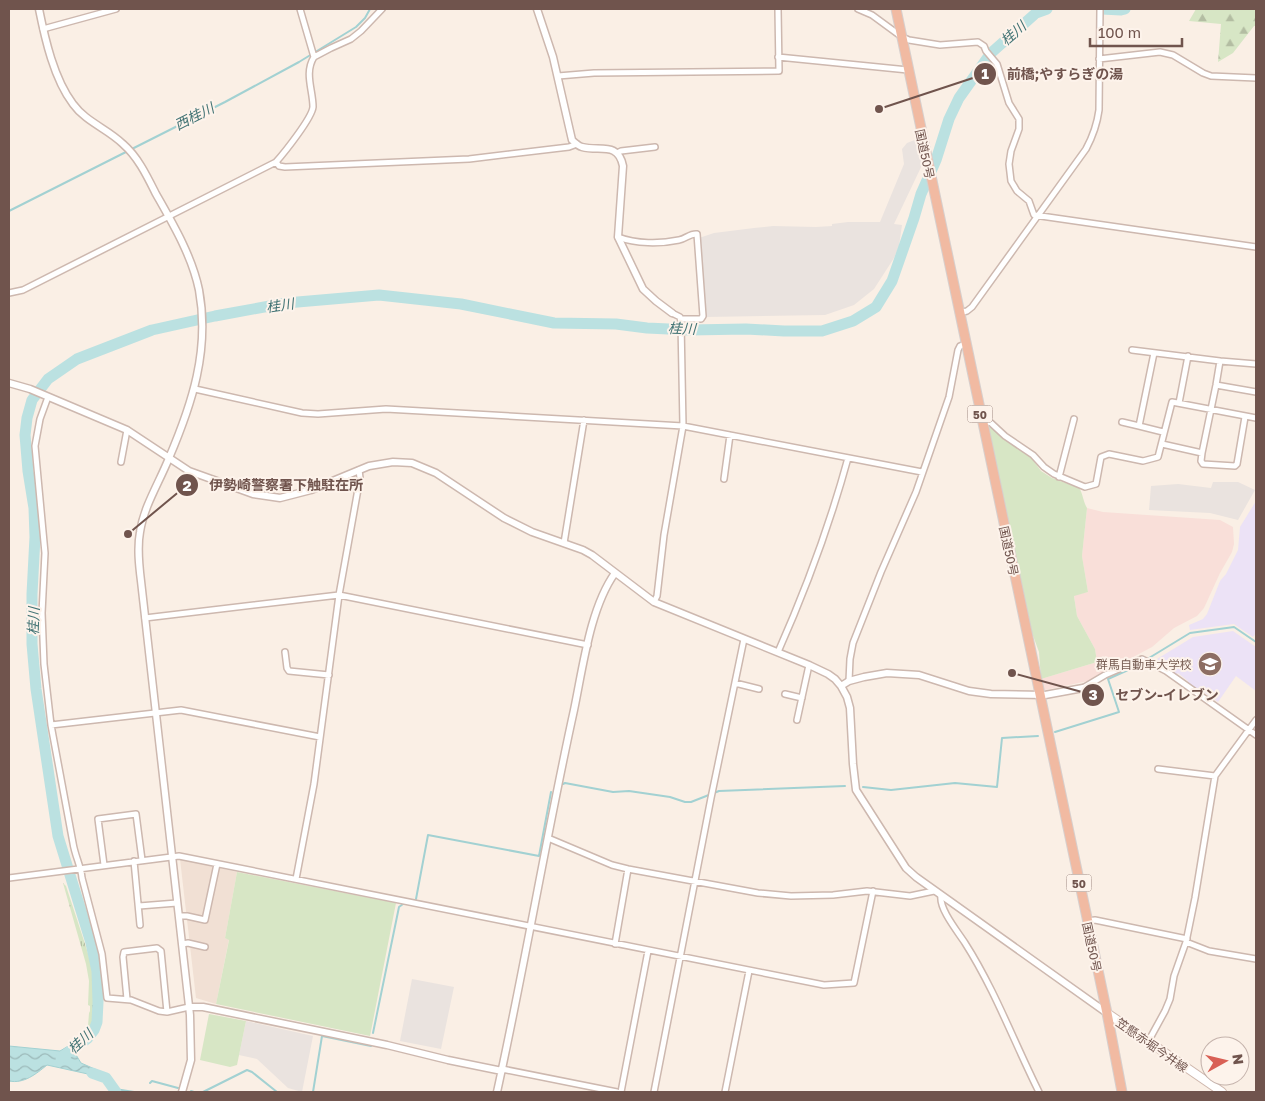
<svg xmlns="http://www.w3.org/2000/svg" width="1265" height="1101" font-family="'Golos Text','Noto Sans JP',sans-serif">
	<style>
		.residential { fill: #f1e0d4 }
		.commercial { fill: #f9dfd9 }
		.industrial { fill: #eae3df }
		.education { fill: #ece2f6 }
		.grass { fill: url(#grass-tufts) }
		.forest { fill: url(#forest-firs) }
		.pitch { fill: #d7e6c5 }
		.water { fill: url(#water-waves); stroke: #a2d1d2 }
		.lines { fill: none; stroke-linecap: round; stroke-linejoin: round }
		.stream { stroke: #a2d1d2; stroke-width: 2 }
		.river { stroke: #bbe1e1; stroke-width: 11 }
		.minor-casing { stroke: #cdb8af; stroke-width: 8 }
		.tertiary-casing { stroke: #cdb8af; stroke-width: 9 }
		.secondary-casing { stroke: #cfb7ad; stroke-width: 10 }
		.trunk-casing { stroke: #d7cfcd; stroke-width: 11 }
		.minor { stroke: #fff; stroke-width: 5 }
		.tertiary { stroke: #fff; stroke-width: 6 }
		.secondary { stroke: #fff; stroke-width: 8 }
		.trunk { stroke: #f1baa2; stroke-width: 9 }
		.labels { text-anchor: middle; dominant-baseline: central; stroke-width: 4; stroke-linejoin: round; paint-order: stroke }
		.shield { fill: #fdf3eb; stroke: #9a847c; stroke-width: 1 }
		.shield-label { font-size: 11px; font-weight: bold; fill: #70544d }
		.street-label { font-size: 12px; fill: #70544d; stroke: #fdf3eb }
		.education-label { font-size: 12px; fill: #785e54; stroke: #fdf3eb; text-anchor: end }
		.water-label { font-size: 14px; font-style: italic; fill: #427374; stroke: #fdf3eb }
		.leader { fill: none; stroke: #70544d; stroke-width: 2 }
		.callout-dot { fill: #70544d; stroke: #fdf3eb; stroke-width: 2 }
		.mark-label { font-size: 15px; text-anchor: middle; font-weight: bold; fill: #fff }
		.callout-label { font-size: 14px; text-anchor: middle; font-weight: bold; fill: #70544d; stroke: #fdf3eb; stroke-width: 4; stroke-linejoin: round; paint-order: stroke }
	</style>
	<defs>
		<pattern id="grass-tufts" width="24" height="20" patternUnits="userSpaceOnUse" patternTransform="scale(1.25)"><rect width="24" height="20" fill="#d7e6c5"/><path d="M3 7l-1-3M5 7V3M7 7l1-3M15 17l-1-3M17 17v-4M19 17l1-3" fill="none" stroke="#b3bda2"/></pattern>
		<pattern id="forest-firs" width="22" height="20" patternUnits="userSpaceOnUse" patternTransform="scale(1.25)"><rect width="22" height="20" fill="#d7e6c5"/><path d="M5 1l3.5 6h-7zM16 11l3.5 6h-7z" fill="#b3bda2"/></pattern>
		<pattern id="water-waves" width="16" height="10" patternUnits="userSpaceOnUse" patternTransform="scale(1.25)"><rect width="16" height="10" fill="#bbe1e1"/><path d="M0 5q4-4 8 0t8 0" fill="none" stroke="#9cb9b9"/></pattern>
	</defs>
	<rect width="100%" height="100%" fill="#faefe5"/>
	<path class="residential" d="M180 859 237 872 225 938 229 939 216 1004 196 998Z"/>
	<path class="commercial" d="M1087 508 1103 512 1220 520 1233 527 1234 544 1232 552 1220 573 1204 608 1197 616 1174 628 1152 647 1088 681 1045 690 1042 688 1041 679 1097 662 1095 649 1077 616 1074 595 1088 592 1082 556Z"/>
	<path class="industrial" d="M917 139 923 163 894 224 902 225 899 246 894 258 874 289 854 305 825 315 706 317 699 238 714 233 754 228 773 226 816 227 832 226V224L848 222H880L904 164 902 149 907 143Z
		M1213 482H1238L1255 490 1238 520 1210 513 1149 510 1151 486 1178 484 1211 488Z
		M412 979 454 987 441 1049 400 1041Z
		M246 1021 313 1036 302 1092 288 1088 257 1059 239 1055Z"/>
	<path class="education" d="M1256 501V633L1253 637 1234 624 1190 630 1189 625 1203 619 1207 614 1220 581 1226 574 1238 550 1240 527Z
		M1233 631 1256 647V691L1236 676 1218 702 1201 690 1200 692 1187 683 1188 681 1178 673 1176 675 1171 671 1172 669 1157 659 1193 637Z"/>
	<path class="grass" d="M63 883 66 886 87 950 93 973 95 1013 92 1030 87 1036 81 1040 78 1038 88 1026 89 1013 90 1011V1006L88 1005 89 981 86 964Z"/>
	<path class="forest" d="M1196 9H1256V26H1254L1233 53 1218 62 1221 24 1189 21Z"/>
	<path class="pitch" d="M988 426H990L1009 443 1030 456 1041 471 1052 478 1079 488C1083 493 1083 502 1087 508L1082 556 1088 592 1074 596 1077 616 1095 649 1097 662 1041 679 1039 652 1031 630Z
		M237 872 396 903 370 1036 216 1004 229 940 225 938Z
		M209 1014 246 1021 237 1065 230 1067 200 1060Z"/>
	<path class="water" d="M70 1045 81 1063 97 1070 106 1078 47 1065C36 1074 24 1084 9 1081V1046L60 1051Z"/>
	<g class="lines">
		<path class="stream" d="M9 211 225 102 299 62 356 27 365 18 370 9
			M1149 658 1190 633 1234 627 1256 642
			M1055 732 1119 712 1108 679 1137 666
			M563 784 565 783 613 792 629 791 670 797 685 802H691L719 791 845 786
			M863 787 891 790 955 783 997 787 1002 738 1038 736
			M416 899 428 835 539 856 551 792
			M373 1033 399 907 403 904
			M150 1083 152 1081 178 1088
			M115 1089 134 1092
			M191 1091 194 1092
			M203 1092 247 1070 252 1072 277 1092
			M313 1092 322 1036 371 1046"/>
		<path class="river" d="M1102 9 1121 10 1125 9
			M61 1058 88 1038 94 1030 97 1022 98 1002 97 971 91 943 58 836 36 689 32 644V594L35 537 34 508 28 471 25 435 27 418 32 400 48 379 77 359 152 330 215 316 286 303 379 295 461 304 554 323 616 324 647 328 690 330 746 329 784 331H822L853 321 876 307 892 281 914 218 921 194 936 160 949 119 959 98 991 53 1036 13 1047 9
			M92 1073 106 1078 116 1092"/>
		<g class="minor-casing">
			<path id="minor" d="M858 9 872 15 902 37 909 40 940 45 978 42 984 46 986 51 997 64 1009 103 1019 119V129L1011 151 1009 164 1011 181 1017 191 1029 201 1034 215 1256 247
				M43 29 116 9
				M314 57 331 48 351 39 361 31 382 9
				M778 57 908 70
				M1099 59 1160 52 1173 55 1203 73 1211 76 1256 78
				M558 76 594 73 779 71 778 9
				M617 153 621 151 655 147
				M276 162 279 166 285 167 469 159 569 147 577 144
				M618 237C636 244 660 244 679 240 686 239 690 233 697 234L703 316 701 319H681
				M9 293 23 290 276 162C284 153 312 118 313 107 313 90 304 73 314 57L300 9
				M959 313 967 311 972 307 1086 149C1093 136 1097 125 1099 110L1100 9
				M1132 350 1220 361 1256 364
				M1154 353 1139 426 1163 432
				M1220 361 1216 385 1202 453 1201 461 1203 464 1235 466 1237 464 1245 417
				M1216 385 1256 392
				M195 389 302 413 318 414 386 409 683 426 922 472
				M48 397 40 419 35 446 45 553 42 613 44 664 51 725 73 843C75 856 81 866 82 878L102 954 107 998 131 1000 159 1011 167 1012 189 1007
				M1179 403 1188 356
				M982 420 991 423 1005 436 1033 455 1044 467 1054 474 1085 487 1096 484 1101 457 1109 454 1143 461 1158 457 1172 402 1256 418
				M1122 422 1139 426
				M1162 444 1202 453
				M121 462 127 430
				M1059 477 1074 419
				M724 479 730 435
				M564 543 584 420
				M654 602 657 596 664 535 683 426 681 323 680 317 672 313
				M145 618 339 595 588 645
				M285 652 287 668 289 671 329 675
				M778 652C806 589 830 524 848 458
				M849 681 850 659 853 643 881 572 916 492 949 397 958 350 960 346 965 344
				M735 683 759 689
				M1083 688 1105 675 1142 659 1166 671 1256 735
				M785 694 802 698
				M797 720 809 665
				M51 725 181 710 320 737
				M1158 769 1215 776
				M548 838 612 865 628 869 758 893 791 896 833 895 867 891 910 896 934 891
				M134 861 140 925
				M104 865 98 819 136 814 142 860
				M9 878 179 856 824 985 854 983 873 891
				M296 879 314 784 339 595 360 478 359 470
				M941 896C939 909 958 932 965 943 995 990 1014 1042 1039 1092
				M139 906 177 903
				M179 916H187L205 920 217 864
				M1087 921 1095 920 1187 939
				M1186 942 1209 951 1256 959
				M182 944 188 943 205 947
				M615 944 628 869
				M127 999 123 957 124 952 157 948 161 951 167 1012
				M1148 1042 1165 1011 1170 999 1174 976 1186 942 1195 898 1215 776 1256 720
				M502 1069 617 1092
				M621 1092 648 951
				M654 1092 711 798 744 639
				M725 1092 749 971"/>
		</g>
		<g class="tertiary-casing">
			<path id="tertiary" d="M39 9C45 39 54 79 73 104 86 122 108 129 123 144 138 157 147 176 156 194 173 224 192 256 199 290 210 350 192 404 169 458 159 483 144 506 140 532 137 548 139 565 141 581L190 1015 191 1060 182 1092
				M537 9 553 57 572 140C575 143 578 146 582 147 599 152 618 141 623 166L618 237 643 289 656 301 672 313
				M9 383 30 389 127 430 189 471 253 494 280 498 311 490 369 466 393 462 412 463 436 473 504 518 532 532 583 550 592 555 654 602 809 665 828 674 835 679 841 686 847 697 850 708 853 764 856 790 906 868 916 877 1107 1013
				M841 686 849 681 864 677 887 673 919 675 969 691 991 694 1045 695 1083 688
				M189 1007H203L387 1045 448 1060 502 1071
				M497 1092C525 965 546 837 574 710 583 667 590 608 615 573"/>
		</g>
		<g class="secondary-casing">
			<path id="secondary" d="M1107 1013 1222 1092"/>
		</g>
		<g class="trunk-casing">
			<path id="trunk" d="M896 9 1107 1013 1122 1092"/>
		</g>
		<use href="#minor" class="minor"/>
		<use href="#tertiary" class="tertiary"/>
		<use href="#secondary" class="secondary"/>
		<use href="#trunk" class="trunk"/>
	</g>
	<defs>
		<g id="university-disc" transform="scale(1.25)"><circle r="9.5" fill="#8d6e63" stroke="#fdf3eb"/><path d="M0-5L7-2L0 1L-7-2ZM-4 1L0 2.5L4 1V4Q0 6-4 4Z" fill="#fff"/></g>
	</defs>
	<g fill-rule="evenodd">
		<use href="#university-disc" x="1210" y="664"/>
	</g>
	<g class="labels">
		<g class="shield">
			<rect x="967.5" y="405.5" width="25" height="17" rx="4"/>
			<rect x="1066.5" y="874.5" width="25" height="17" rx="4"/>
		</g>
		<g class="shield-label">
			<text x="980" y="414">50</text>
			<text x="1079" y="883">50</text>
		</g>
		<g class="street-label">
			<text transform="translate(925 154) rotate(78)">国道50号</text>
			<text transform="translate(1009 551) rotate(78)">国道50号</text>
			<text transform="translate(1092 947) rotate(78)">国道50号</text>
			<text transform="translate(1152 1045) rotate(35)">笠懸赤堀今井線</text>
		</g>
		<g class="education-label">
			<text x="1192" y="664">群馬自動車大学校</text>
		</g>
		<g class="water-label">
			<text transform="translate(1013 33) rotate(-41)">桂川</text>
			<text transform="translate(194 116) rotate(-27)">西桂川</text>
			<text transform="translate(280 305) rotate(-9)">桂川</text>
			<text transform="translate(682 328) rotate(2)">桂川</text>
			<text transform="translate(33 621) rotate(-88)">桂川</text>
			<text transform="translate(80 1041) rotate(-43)">桂川</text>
		</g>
	</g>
	<path class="leader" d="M879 109L985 74M128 534L187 485M1012 673L1093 695"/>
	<g class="callout-dot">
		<circle cx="879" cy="109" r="5"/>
		<circle cx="128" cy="534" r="5"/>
		<circle cx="1012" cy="673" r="5"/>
		<circle cx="985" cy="74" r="12"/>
		<circle cx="187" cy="485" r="12"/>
		<circle cx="1093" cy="695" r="12"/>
	</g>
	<g class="mark-label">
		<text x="985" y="79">1</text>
		<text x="187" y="491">2</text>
		<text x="1093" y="700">3</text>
	</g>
	<g class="callout-label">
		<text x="1065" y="79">前橋;やすらぎの湯</text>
		<text x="286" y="490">伊勢崎警察署下触駐在所</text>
		<text x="1167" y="700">セブン-イレブン</text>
	</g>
	<rect width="1265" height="1101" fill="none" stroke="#70544d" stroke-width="20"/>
	<g transform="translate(1225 1061) rotate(82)"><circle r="24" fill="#fdf3eb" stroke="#c5b3ac"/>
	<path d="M0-4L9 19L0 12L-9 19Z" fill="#d96055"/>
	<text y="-8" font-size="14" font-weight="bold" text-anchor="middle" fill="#70544d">N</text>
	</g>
	<path d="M1090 38v8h92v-8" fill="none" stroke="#70544d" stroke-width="2.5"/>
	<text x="1098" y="38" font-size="15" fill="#70544d" stroke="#fdf3eb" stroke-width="4" paint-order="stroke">100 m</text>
</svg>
